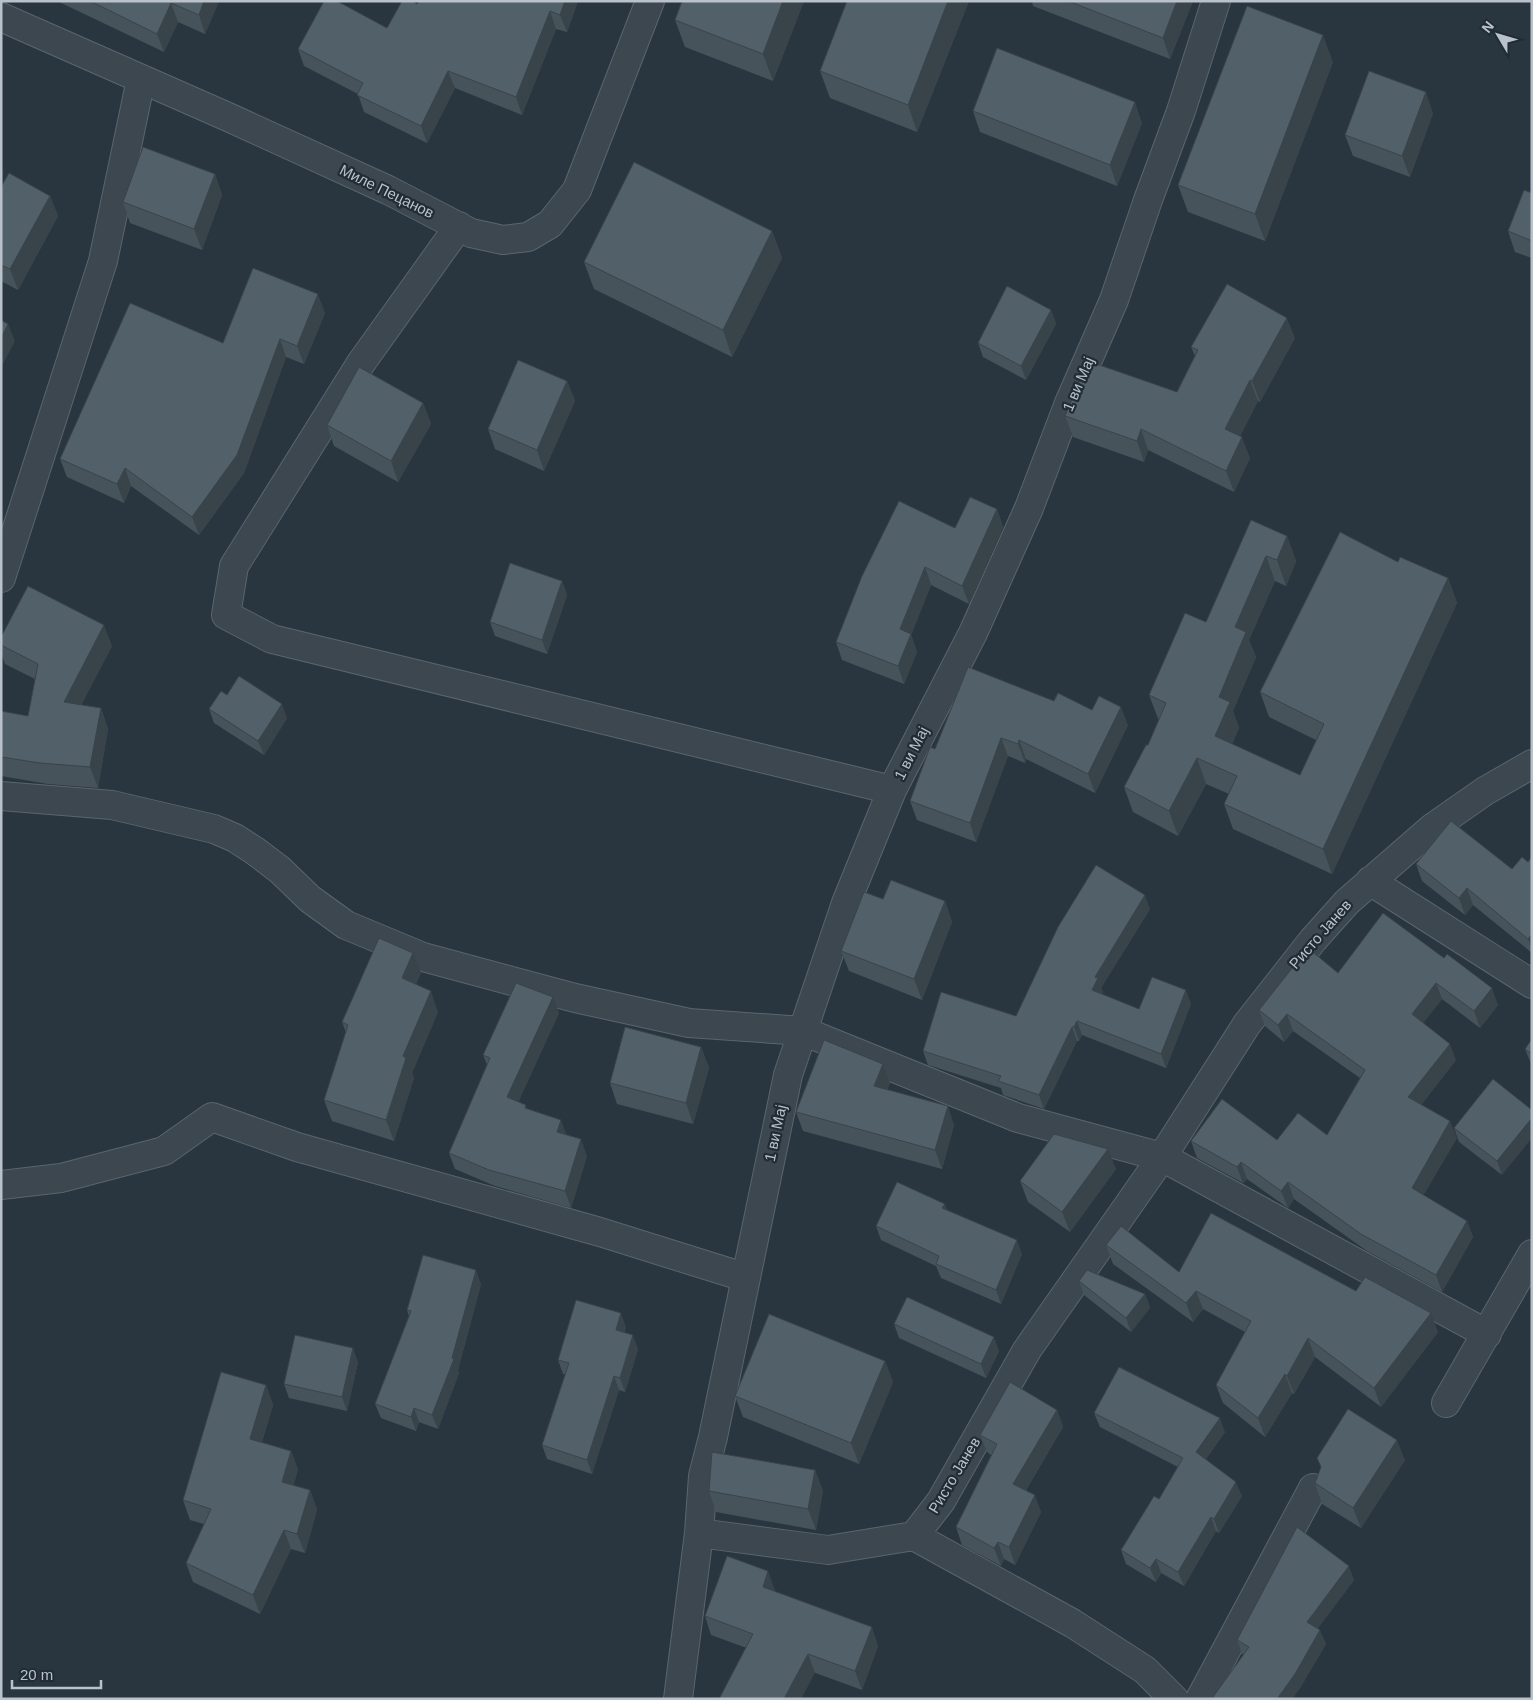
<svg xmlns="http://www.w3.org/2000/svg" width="1533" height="1700" font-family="Arial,sans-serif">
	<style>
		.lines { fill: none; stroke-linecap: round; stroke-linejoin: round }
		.street-casing { stroke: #5a656d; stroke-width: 30 }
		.street { stroke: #3d4750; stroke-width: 28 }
		.wall { fill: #47535b }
		.shaded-wall { fill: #39434a }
		.building { fill: #52606a; stroke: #39434a }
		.labels { text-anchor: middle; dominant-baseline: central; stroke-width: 4.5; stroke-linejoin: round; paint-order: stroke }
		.street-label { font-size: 15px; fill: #b9c2ca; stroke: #212c35 }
	</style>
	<rect width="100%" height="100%" fill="#293640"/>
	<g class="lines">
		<g class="street-casing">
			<path id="street" d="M1 17 228 117 388 190 471 233 503 240 528 237 550 224 577 190 650 1
				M459 226 361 363 234 566 226 615 272 639 892 790
				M1 578 103 261 141 79
				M1 796 112 805 214 829 235 838 255 851 280 870 310 899 346 925 423 957 575 998 689 1023 803 1031 1018 1118 1162 1157 1487 1334
				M1370 881 1532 984
				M1 1185 61 1178 164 1151 212 1117 297 1147 600 1232 744 1277
				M1446 1403 1532 1254
				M699 1533 828 1550 914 1536
				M678 1699 699 1533 703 1476 713 1437 788 1075 846 903 892 790 973 633 1029 508 1069 403 1114 300 1148 200 1181 111 1216 1
				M1174 1699 1145 1670 1072 1623 914 1536 941 1501 1027 1350 1162 1157 1247 1024 1313 940 1347 902 1432 828 1485 791 1532 764
				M1200 1699 1313 1488"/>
		</g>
		<use href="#street" class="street"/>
	</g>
	<path class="wall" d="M57 1H219L205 34 178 22 164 52Z
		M419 1H578L567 32 556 29 522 115 455 88 427 143 364 112 358 94 304 66 298 49 387 28 417 4Z
		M682 1H804L773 81 685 47 675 20Z
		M847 1H969L917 132 830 98 820 71Z
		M1032 1H1193L1170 59 1033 6Z
		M1333 62 1265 241 1188 212 1178 185Z
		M973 111 1142 123 1117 186 980 132Z
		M1433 113 1410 177 1353 156 1345 135Z
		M215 174 222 195 202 250 130 223 123 202Z
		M1 187 50 196 58 216 18 290 1 281Z
		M1532 193V258L1515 252 1508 231Z
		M772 231 782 258 732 357 594 289 584 262Z
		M1051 310 1056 324 1026 380 983 357 978 343Z
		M325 313 304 364 286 357 244 473 199 535 131 486 124 503 67 477 60 459 223 343Z
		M1295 338 1260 402 1258 401 1240 436 1250 458 1234 492 1148 450 1144 462 1073 437 1065 416 1177 392 1195 356 1191 347Z
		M567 381 575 401 544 471 495 449 488 429Z
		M423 403 431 424 398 482 334 446 327 425Z
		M997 509 1003 527 969 604 931 585 911 635 917 652 904 684 842 660 836 642 955 528Z
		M1251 520 1287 536 1296 561 1286 586 1275 581 1249 640 1256 657 1233 711 1239 728 1232 744 1300 775 1316 740 1269 717 1260 692 1398 562 1448 578 1457 603 1332 874 1233 829 1224 804 1229 794 1206 784 1178 836 1133 812 1124 787 1148 745 1159 721 1149 695 1206 622Z
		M562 581 567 595 547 654 495 636 490 622Z
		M1 637 112 646 81 705 101 708 108 729 98 788 48 784 1 776V711L28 716 35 679 5 664 1 652Z
		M227 695 287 718 264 755 214 723 209 709Z
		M1054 701 1092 710 1128 725 1095 793 1026 759 1025 763 1008 756 976 842 917 820 910 801 935 749Z
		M1532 857V953L1473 905 1465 915 1422 881 1416 864 1512 869 1528 862Z
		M883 899 945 901 952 922 922 1000 849 971 841 951Z
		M1150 909 1101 988 1103 992 1102 994 1139 1009 1191 1004 1166 1068 1082 1035 1079 1041H1077L1044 1109 1003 1095 1001 1088 928 1065 923 1051 1016 1016Z
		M1383 913 1498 1005 1480 1028 1442 999 1423 1023 1456 1060 1421 1105 1457 1138 1423 1195 1467 1221 1473 1237 1442 1292 1367 1251 1294 1199 1288 1208 1247 1179 1243 1183 1197 1158 1191 1141 1277 1140 1327 1135 1360 1078 1293 1031 1284 1042 1265 1026 1259 1010 1338 973Z
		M421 973 416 984 438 1012 412 1073 414 1078 394 1141 332 1121 324 1100 346 1033 342 1022Z
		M559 1013 518 1102 567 1135 587 1156 571 1208 495 1186 455 1169 449 1153 487 1065 483 1055Z
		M1532 1039V1066L1525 1049Z
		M701 1047 709 1068 693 1124 617 1104 610 1083Z
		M1493 1079 1502 1175 1459 1142 1454 1128Z
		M890 1083 887 1090 954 1125 942 1169 803 1131 796 1112Z
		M1116 1169 1070 1232 1028 1202 1020 1181Z
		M947 1210 1022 1254 1001 1304 941 1278 936 1266 881 1240 876 1226Z
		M1106 1245 1179 1272 1356 1291 1438 1332 1381 1407 1315 1357 1294 1394 1292 1393 1265 1437 1223 1403 1216 1385 1245 1332 1203 1309 1193 1322 1113 1264Z
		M1079 1281 1145 1294 1150 1308 1131 1332 1084 1295Z
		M481 1284 458 1370 459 1373 438 1429 419 1422 416 1431 381 1418 375 1404 409 1316 407 1310Z
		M894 1324 999 1351 986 1378 899 1338Z
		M626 1327 624 1333 638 1349 625 1392 619 1390 592 1474 547 1459 542 1445 565 1374H563L558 1360Z
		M885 1361 893 1382 859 1464 743 1417 735 1396Z
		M358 1362 347 1411 289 1398 284 1384Z
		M266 1385 273 1405 262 1442 291 1451 298 1470 293 1485 310 1490 317 1510 305 1553 291 1549 260 1614 193 1582 186 1563 204 1524 190 1520 183 1500Z
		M1057 1410 1063 1427 1026 1490 1041 1512 1015 1565 1004 1559 1001 1566 962 1545 956 1527 991 1455 987 1452 980 1435Z
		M1094 1413 1225 1432 1206 1459 1242 1496 1219 1533 1216 1531 1184 1586 1161 1573 1156 1582 1126 1564 1121 1550 1159 1499 1178 1467 1100 1427Z
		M1405 1460 1361 1528 1322 1504 1315 1483 1321 1468Z
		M815 1470 823 1491 816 1530 716 1512 709 1491Z
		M1354 1580 1318 1628 1326 1644 1300 1688 1292 1699H1214L1213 1697 1244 1655 1242 1654 1237 1640Z
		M775 1590V1592L878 1646 862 1690 711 1635 705 1616Z"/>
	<path class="shaded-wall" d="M204 1H219L205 34 199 15Z
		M565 1H578L567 32 560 15Z
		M783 1H804L773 81 763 54Z
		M948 1H969L917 132 908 105Z
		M1177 1H1193L1170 59 1163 38Z
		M171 3 178 22 164 52 157 34Z
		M550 11 556 29 522 115 516 97Z
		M1323 35 1333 62 1265 241 1255 214Z
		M448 71 455 88 427 143 421 126Z
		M1426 92 1433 113 1410 177 1402 156Z
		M1135 102 1142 123 1117 186 1110 165Z
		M215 174 222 195 202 250 194 229Z
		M50 196 58 216 18 290 10 269Z
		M772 231 782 258 732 357 723 330Z
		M318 294 325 313 304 364 297 346Z
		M1051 310 1056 324 1026 380 1021 366Z
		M1287 318 1295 338 1260 402 1252 381Z
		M8 324 15 341 1 368V338Z
		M280 339 286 357 244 473 199 535 192 517Z
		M1250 380 1258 401 1233 450 1225 429Z
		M567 381 575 401 544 471 537 450Z
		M423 403 431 424 398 482 391 461Z
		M1141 429 1148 450 1144 462 1137 441Z
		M1242 437 1250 458 1234 492 1226 471Z
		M125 468 131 486 124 503 117 484Z
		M997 509 1003 527 969 604 962 586Z
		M1287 536 1296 561 1286 586 1277 560Z
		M1266 556 1275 581 1249 640 1256 657 1233 711 1239 728 1224 761 1215 736 1219 697 1235 627Z
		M925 567 931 585 911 635 917 652 904 684 898 666 900 629Z
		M1448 578 1457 603 1332 874 1323 849Z
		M562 581 567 595 547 654 542 640Z
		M104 625 112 646 72 723 64 702Z
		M282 704 287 718 264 755 258 741Z
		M1121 707 1128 725 1095 793 1088 774Z
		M101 708 108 729 98 788 90 767Z
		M1001 738 1008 756 976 842 970 823Z
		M1019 740 1026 759 1025 763 1018 744Z
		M1197 758 1206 784 1178 836 1169 811Z
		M1467 888 1473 905 1465 915 1459 898Z
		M1145 895 1150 909 1101 988 1103 992 1097 1004 1092 990 1095 977Z
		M945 901 952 922 922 1000 914 979Z
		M1532 934V949L1528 939Z
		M413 953 421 973 409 999 402 978Z
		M1436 983 1442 999 1418 1030 1412 1014Z
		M1492 988 1498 1005 1480 1028 1474 1011Z
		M1186 990 1191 1004 1166 1068 1161 1054Z
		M431 991 438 1012 412 1073 414 1078 394 1141 386 1120 403 1056Z
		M553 997 559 1013 513 1114 507 1097Z
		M1287 1014 1293 1031 1284 1042 1278 1025Z
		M1077 1021 1082 1035 1079 1041 1074 1027Z
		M1072 1027 1077 1041 1044 1109 1039 1095Z
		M1450 1044 1456 1060 1414 1114 1408 1097Z
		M701 1047 709 1068 693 1124 686 1103Z
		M883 1064 890 1083 881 1105 874 1086Z
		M948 1106 954 1125 942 1169 935 1150Z
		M1532 1118V1138L1502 1175 1497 1161Z
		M561 1120 567 1136 557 1132Z
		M1450 1121 1457 1138 1418 1205 1412 1188Z
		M581 1139 587 1156 571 1208 565 1191Z
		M1108 1149 1116 1169 1070 1232 1062 1212Z
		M1241 1162 1247 1179 1243 1183 1237 1167Z
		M1288 1182 1294 1199 1288 1208 1281 1191Z
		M945 1204 950 1218 942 1208Z
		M1467 1221 1473 1237 1442 1292 1436 1275Z
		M1017 1240 1022 1254 1001 1304 996 1290Z
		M476 1270 481 1284 458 1370 459 1373 438 1429 432 1415 452 1358Z
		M1196 1291 1203 1309 1193 1322 1186 1303Z
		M1145 1294 1150 1308 1131 1332 1126 1318Z
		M621 1313 626 1327 621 1344 616 1330Z
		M1431 1313 1438 1332 1381 1407 1374 1388Z
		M633 1335 638 1349 625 1392 620 1378Z
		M994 1337 999 1351 986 1378 981 1364Z
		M1308 1338 1315 1357 1294 1394 1287 1376Z
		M353 1348 358 1362 347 1411 342 1397Z
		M885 1361 893 1382 859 1464 851 1443Z
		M1285 1374 1292 1393 1265 1437 1258 1418Z
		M614 1376 619 1390 592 1474 587 1460Z
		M266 1385 273 1405 257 1458 250 1439Z
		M414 1408 419 1422 416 1431 411 1417Z
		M1057 1410 1063 1427 1019 1501 1013 1484Z
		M1220 1418 1225 1432 1201 1466 1196 1452Z
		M1397 1440 1405 1460 1361 1528 1353 1508Z
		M291 1451 298 1470 289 1501 282 1482Z
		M815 1470 823 1491 816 1530 808 1509Z
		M1236 1482 1242 1496 1219 1533 1214 1519Z
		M310 1490 317 1510 305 1553 297 1534Z
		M1035 1495 1041 1512 1015 1565 1009 1547Z
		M1211 1517 1216 1531 1184 1586 1178 1572Z
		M284 1530 291 1549 260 1614 253 1595Z
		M998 1542 1004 1559 1001 1566 994 1548Z
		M1156 1559 1161 1573 1156 1582 1150 1568Z
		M1349 1566 1354 1580 1312 1636 1307 1622Z
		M768 1571 775 1590 769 1606 763 1587Z
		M872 1627 878 1646 862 1690 855 1671Z
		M1320 1630 1326 1644 1300 1688 1292 1699H1277Z
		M808 1654 815 1673 801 1699H784Z"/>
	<path class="building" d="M90 1H204L199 15 171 3 157 34Z
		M324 1H337L387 28 402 1H413L417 4 419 1H565L560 15 550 11 516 97 448 71 421 126 357 95 363 83 298 49Z
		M682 1H783L763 54 675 20Z
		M847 1H948L908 105 820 71Z
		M1068 1H1177L1163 38Z
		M1247 6 1323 35 1255 214 1178 185Z
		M997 48 1135 102 1110 165 973 111Z
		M1369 71 1426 92 1402 156 1345 135Z
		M143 147 215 174 194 229 123 202Z
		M634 162 772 231 723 330 584 262Z
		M9 173 50 196 10 269 1 265V187Z
		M1524 190 1532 193V241L1508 231Z
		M253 268 318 294 297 346 280 339 237 455 192 517 125 468 117 484 60 459 130 303 223 343Z
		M1227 284 1287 318 1252 381 1250 380 1225 429 1242 437 1226 471 1141 429 1137 441 1065 416 1088 361 1177 392 1198 350 1191 347Z
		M1007 286 1051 310 1021 366 978 343Z
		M1 320 8 324 1 338Z
		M518 360 567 381 537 450 488 429Z
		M359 367 423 403 391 461 327 425Z
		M970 497 997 509 962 586 925 567 900 629 911 634 898 666 836 642 862 576 899 501 955 528Z
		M1251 520 1287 536 1277 560 1266 556 1235 627 1246 632 1219 697 1230 702 1215 736 1300 775 1324 724 1260 692 1340 532 1398 562 1400 557 1448 578 1323 849 1224 804 1237 776 1197 758 1169 811 1124 787 1146 745H1148L1166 703 1149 695 1185 613 1206 622Z
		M510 563 562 581 542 640 490 622Z
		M28 586 104 625 64 702 101 708 90 767 40 763 1 757V711L28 716 38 664 1 645V637Z
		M968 667 1054 701 1058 693 1092 710 1099 696 1121 707 1088 774 1019 740 1018 744 1001 738 970 823 910 801 930 747 935 749Z
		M239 676 282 704 258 741 209 709 221 691 227 695Z
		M1451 821 1512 869 1522 857 1528 862 1532 857V934L1528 939 1467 888 1459 898 1416 864Z
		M1096 865 1145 895 1095 977 1098 978 1092 990 1139 1009 1152 977 1186 990 1161 1054 1077 1021 1074 1027H1072L1039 1095 998 1081 1001 1076 923 1051 941 992 1016 1016 1058 927Z
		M891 880 945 901 914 979 841 951 864 892 883 899Z
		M1383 913 1444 958 1447 954 1492 988 1474 1011 1436 983 1412 1014 1450 1044 1408 1097 1450 1121 1412 1188 1467 1221 1436 1275 1361 1234 1288 1182 1281 1191 1241 1162 1237 1167 1191 1141 1222 1099 1277 1140 1298 1113 1327 1135 1365 1070 1287 1014 1278 1025 1259 1010 1308 948 1338 973Z
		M379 938 413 953 402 978 431 991 403 1056 406 1058 386 1120 324 1100 348 1025 342 1022Z
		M516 983 553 997 507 1097 526 1105 525 1108 561 1120 557 1132 581 1139 565 1191 489 1170 449 1153 490 1058 483 1055Z
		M625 1027 701 1047 686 1103 610 1083Z
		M1532 1039V1054L1525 1049Z
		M824 1040 883 1064 874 1086 948 1106 935 1150 796 1112Z
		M1493 1079 1532 1110V1118L1497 1161 1454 1128Z
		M1054 1134 1108 1149 1062 1212 1020 1181Z
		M897 1182 945 1204 942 1208 1017 1240 996 1290 936 1264 939 1256 876 1226Z
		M1211 1213 1356 1291 1365 1277 1431 1313 1374 1388 1308 1338 1287 1376 1285 1374 1258 1418 1216 1385 1251 1321 1196 1291 1186 1303 1106 1245 1121 1226 1179 1272Z
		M423 1255 476 1270 452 1358 454 1359 432 1415 414 1408 411 1417 375 1404 411 1311 407 1310Z
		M1087 1270 1145 1294 1126 1318 1079 1281Z
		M907 1297 994 1337 981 1364 894 1324Z
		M576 1300 621 1313 616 1330 633 1335 620 1378 614 1376 587 1460 542 1445 569 1363 558 1360Z
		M769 1314 885 1361 851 1443 735 1396Z
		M295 1335 353 1348 342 1397 284 1384Z
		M1119 1367 1220 1418 1196 1452 1236 1482 1214 1519 1211 1517 1178 1572 1156 1559 1150 1568 1121 1550 1154 1496 1159 1499 1183 1458 1094 1413Z
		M221 1372 266 1385 250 1439 291 1451 282 1482 310 1490 297 1534 284 1530 253 1595 186 1563 211 1509 183 1500Z
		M1010 1382 1057 1410 1013 1484 1035 1495 1009 1547 998 1542 994 1548 956 1527 997 1444 980 1435Z
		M1348 1409 1397 1440 1353 1508 1315 1483 1321 1467 1317 1458Z
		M712 1452 815 1470 808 1509 709 1491Z
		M1297 1527 1349 1566 1307 1622 1320 1630 1295 1674 1277 1699H1216L1213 1697 1249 1647 1237 1640Z
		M727 1556 768 1571 763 1587 872 1627 855 1671 808 1654 784 1699H719L753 1634 705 1616Z"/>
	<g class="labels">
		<g class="street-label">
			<text transform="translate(387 191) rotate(26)">Миле Пецанов</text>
			<text transform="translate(1078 384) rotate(-67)">1 ви Мај</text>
			<text transform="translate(911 753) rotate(-63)">1 ви Мај</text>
			<text transform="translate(1320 934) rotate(-49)">Ристо Јанев</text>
			<text transform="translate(775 1133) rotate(-78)">1 ви Мај</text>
			<text transform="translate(954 1475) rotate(-59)">Ристо Јанев</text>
		</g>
	</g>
	<rect width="1533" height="1700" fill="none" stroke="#b9c2ca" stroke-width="5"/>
	<g transform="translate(1498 35) rotate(308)" stroke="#212c35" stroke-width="4" paint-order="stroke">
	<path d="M0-4L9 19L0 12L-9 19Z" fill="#b9c2ca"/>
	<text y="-8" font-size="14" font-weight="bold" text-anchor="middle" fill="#b9c2ca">N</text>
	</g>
	<path d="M12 1680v8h89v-8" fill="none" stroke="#b9c2ca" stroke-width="2.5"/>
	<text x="20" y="1680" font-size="15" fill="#b9c2ca" stroke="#212c35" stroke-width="4" paint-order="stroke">20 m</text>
</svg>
